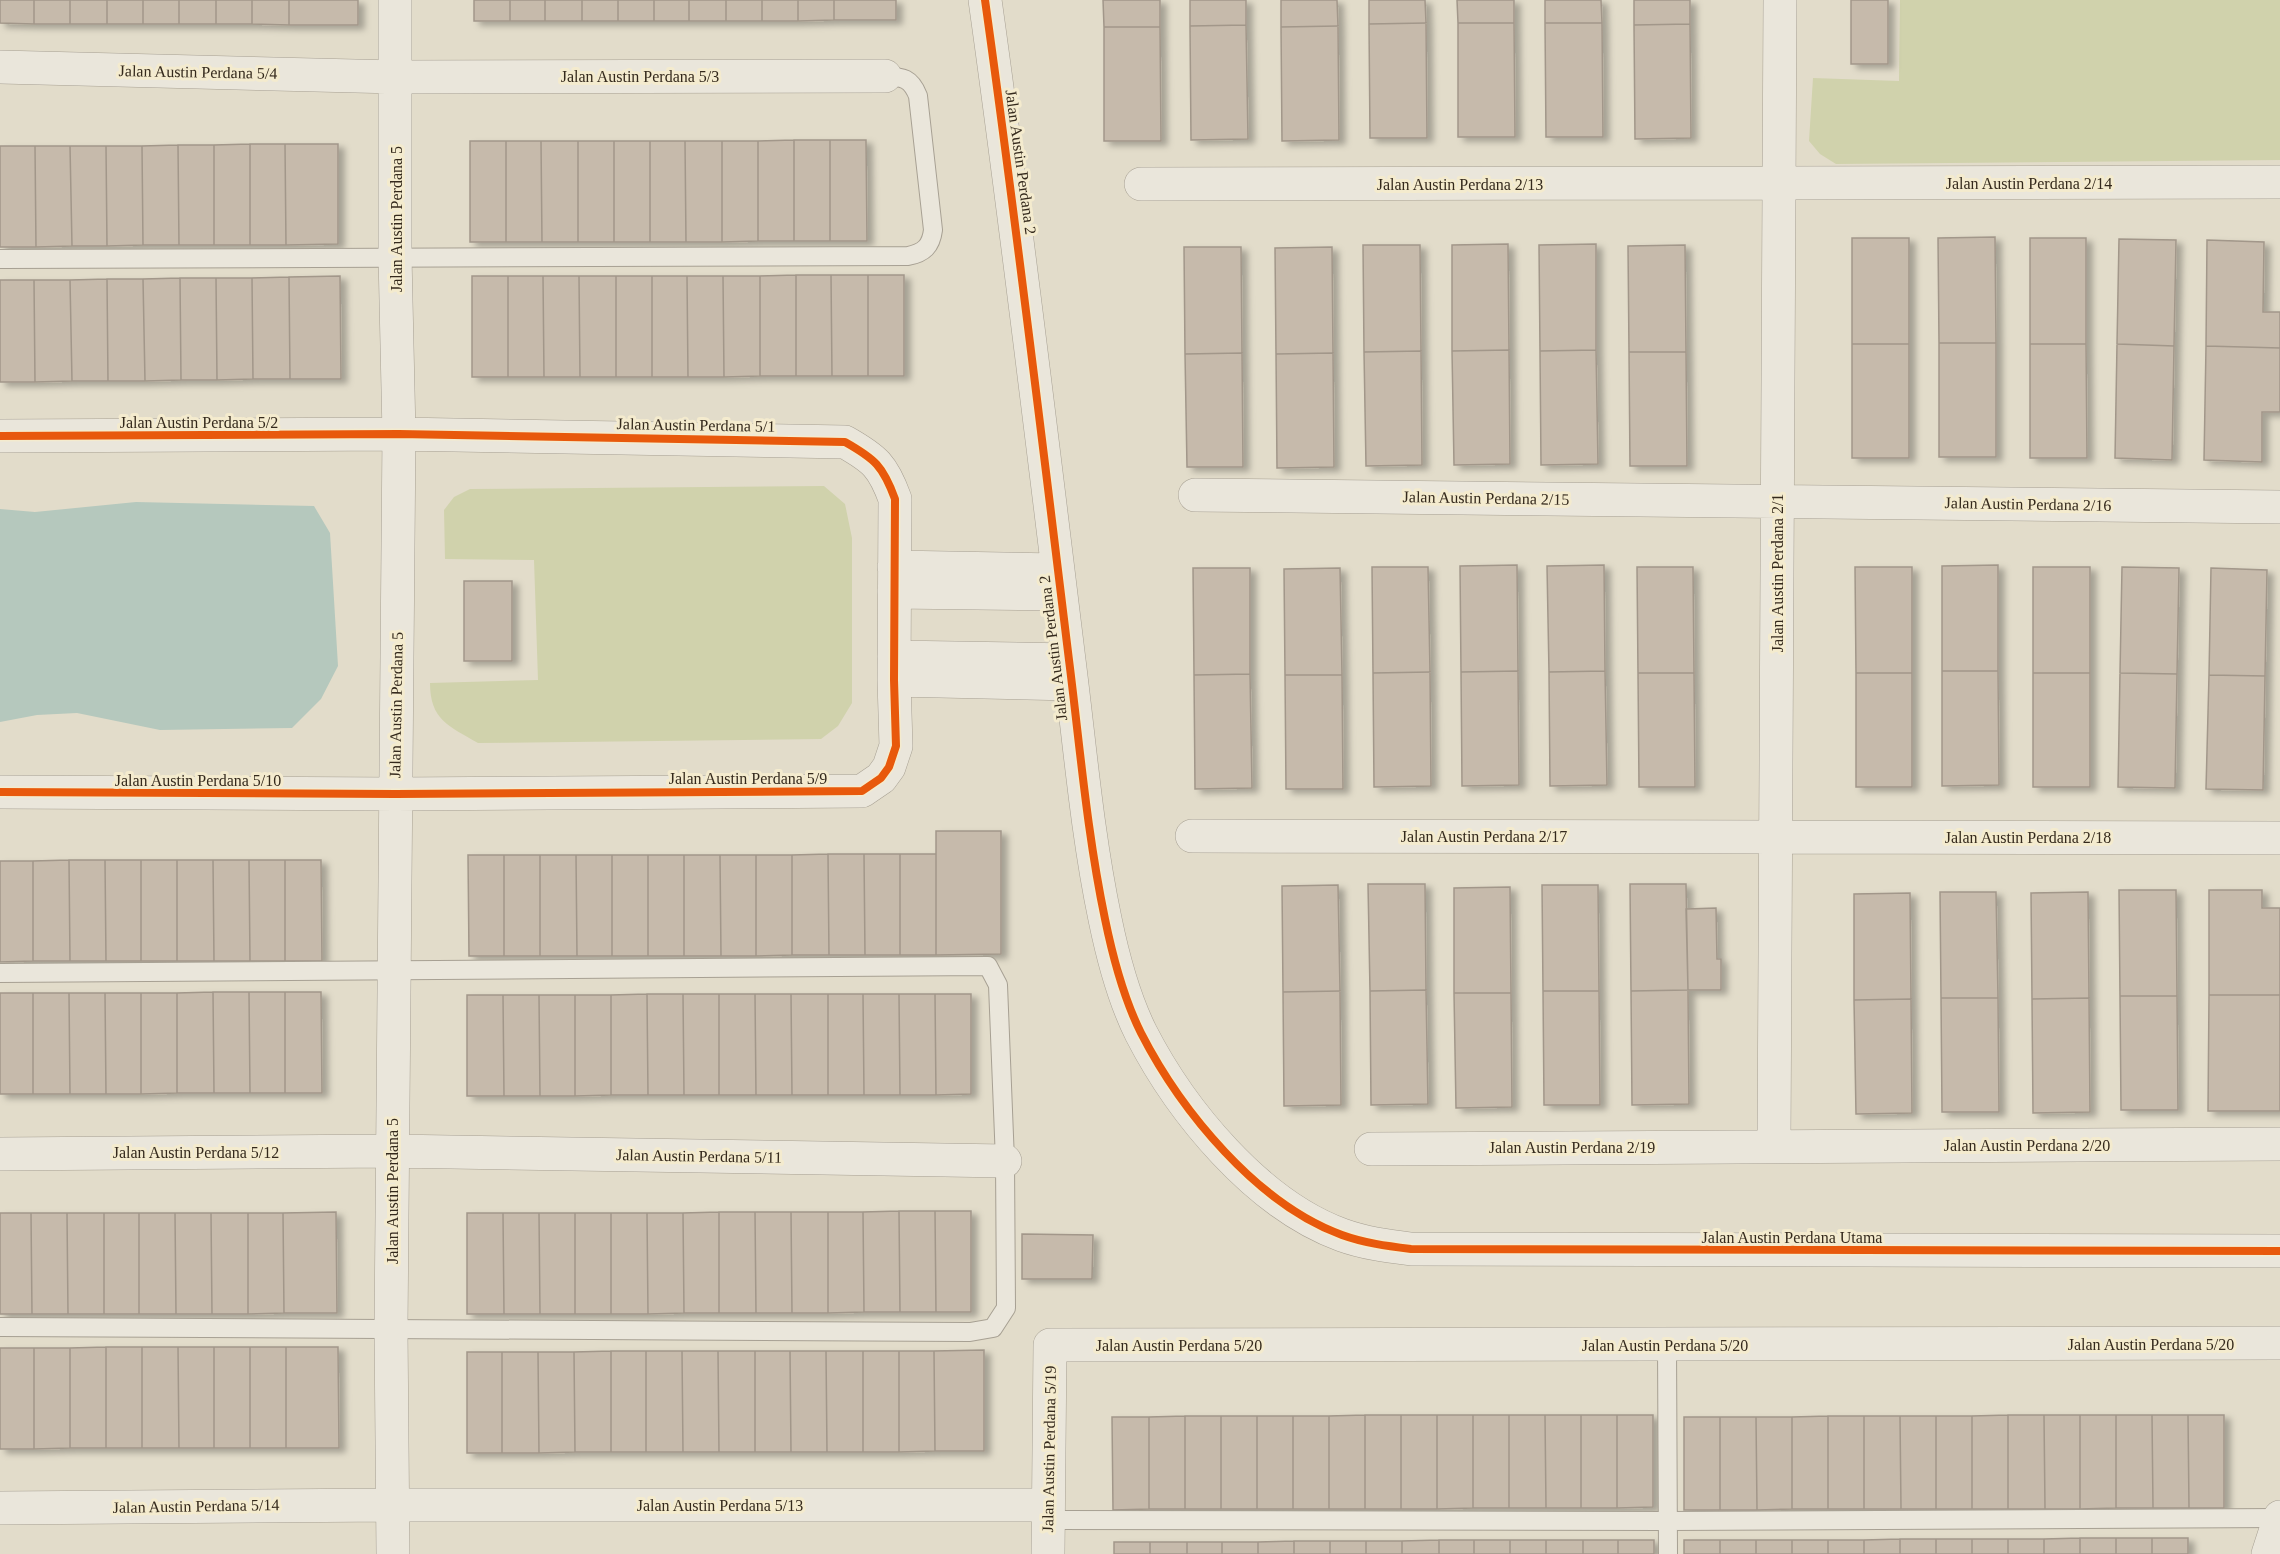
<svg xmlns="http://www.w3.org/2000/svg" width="2280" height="1554" font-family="Georgia,serif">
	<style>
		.green { fill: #d0d2ac }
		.water { fill: #b5c8bd }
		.building { fill: #c6baab; stroke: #a2978a; stroke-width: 1.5; filter: url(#shadow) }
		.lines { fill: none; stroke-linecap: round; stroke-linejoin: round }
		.lane-casing { stroke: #a7a093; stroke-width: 20 }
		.street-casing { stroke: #a7a093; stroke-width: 34 }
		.lane { stroke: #eae6db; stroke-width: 18 }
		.street { stroke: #eae6db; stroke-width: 33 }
		.cycleway-casing { stroke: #f4ebce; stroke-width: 11 }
		.cycleway { stroke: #e8590c; stroke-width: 8 }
		.labels { text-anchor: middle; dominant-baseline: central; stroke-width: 6; stroke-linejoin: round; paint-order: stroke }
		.street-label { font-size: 16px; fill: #34291c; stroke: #f4ebce }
	</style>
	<defs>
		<filter id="shadow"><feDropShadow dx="6" dy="4" stdDeviation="3" flood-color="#0004"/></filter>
	</defs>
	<rect width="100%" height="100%" fill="#e2dcca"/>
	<path class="green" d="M1900 0H2280V160L1836 164 1820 154 1809 141 1813 78 1899 81Z
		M824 486 845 504 852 538V703L838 726 821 739 478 743C449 726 430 720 430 683L538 680 534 560 445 559 444 510 454 497 470 489Z"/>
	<path class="water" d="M136 502 314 506 330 533 338 666 321 699 292 728 160 730 77 713 37 715 0 722V509L35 512Z"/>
	<path class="building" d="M0 0H34V24L0 23Z
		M34 0H70V24H34Z
		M70 0H107V24H70Z
		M107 0H143V24H107Z
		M143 0H179V24H143Z
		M179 0H216V24H179Z
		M216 0H252V24H216Z
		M252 0H289V25L252 24Z
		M289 0H358V25H289Z
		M474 0H510V21H474Z
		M510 0H545V21H510Z
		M545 0H582V21H545Z
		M582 0H618V21H582Z
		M618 0H654V21H618Z
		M654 0H689V21H654Z
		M689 0H726V21H689Z
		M726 0H762V21H726Z
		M762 0H798V21H762Z
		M798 0H834V20L798 21Z
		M834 0H896V20H834Z
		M1103 0H1160V27H1104Z
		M1190 0H1246V25L1190 26Z
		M1281 0H1337L1338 26 1281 27Z
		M1369 0H1425L1426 23 1369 24Z
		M1457 0H1514V23H1458Z
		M1545 0H1601L1602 23H1545Z
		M1634 0H1690V24L1634 25Z
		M1851 0H1888V64H1851Z
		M1426 23 1427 138H1370L1369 24Z
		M1458 23H1514L1515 137H1458Z
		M1545 23H1602L1603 137H1546Z
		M1690 24 1691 138 1635 139 1634 25Z
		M1246 25 1248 139 1191 140 1190 26Z
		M1338 26 1339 140 1282 141 1281 27Z
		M1104 27H1160L1161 141H1104Z
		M794 140H830V241H794Z
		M794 140V241H758V141Z
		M830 140H866L867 241H830Z
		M470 141H506V242H470Z
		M506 141H541L542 242H506Z
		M541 141H578V242H542Z
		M578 141H614V242H578Z
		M614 141H650V242H614Z
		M650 141H685L686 242H650Z
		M685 141H722V242H686Z
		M722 141H758V241L722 242Z
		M250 144H285L286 245H250Z
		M250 144V245H214V145Z
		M285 144H338V244L286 245Z
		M178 145H214V245H179Z
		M178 145 179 245H143L142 146Z
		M0 146H35L36 247H0Z
		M35 146H70L72 246 36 247Z
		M70 146H106L107 246H72Z
		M106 146H142L143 245 107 246Z
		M1995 237 1996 343H1939L1938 238Z
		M1852 238H1909V344H1852Z
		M2030 238H2086V344H2030Z
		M2119 239 2176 240 2174 346 2117 344Z
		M2207 240 2264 242 2263 312H2280V348L2206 346Z
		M1508 244 1509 350 1452 351V245Z
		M1596 244V350L1540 351 1539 245Z
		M1363 245H1420L1421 351 1364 352Z
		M1685 245 1686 352H1629L1628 246Z
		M1184 247H1241L1242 353 1185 354Z
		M1332 247 1333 353 1276 354 1275 248Z
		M796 275H831L832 376H796Z
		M796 275V376H760V276Z
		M831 275H868V376H832Z
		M868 275H904V376H868Z
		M340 276 341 379H290L289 277Z
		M472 276H508V377H472Z
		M508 276H543L544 377H508Z
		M543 276H579L580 377H544Z
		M579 276H616V377H580Z
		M616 276H652V377H616Z
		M652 276H687L688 377H652Z
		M687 276H723L724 377H688Z
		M723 276H760V376L724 377Z
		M289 277 290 379H253L252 278Z
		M180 278H216L217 380H181Z
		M180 278 181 380 145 381 143 279Z
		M216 278H252L253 379 217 380Z
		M107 279H143L145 381H108Z
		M107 279 108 381H72L70 280Z
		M0 280H34L35 382H0Z
		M34 280H70L72 381 35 382Z
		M1939 343H1996V457H1939Z
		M1852 344H1909V458H1852Z
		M2030 344H2086L2087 458H2030Z
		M2117 344 2174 346 2172 460 2115 458Z
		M2206 346 2280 348V412H2262V462L2204 460Z
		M1509 350 1510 464 1454 465 1452 351Z
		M1596 350 1598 464 1541 465 1540 351Z
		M1421 351 1422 465 1366 466 1364 352Z
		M1629 352H1686L1687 466H1630Z
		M1242 353 1243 467H1187L1185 354Z
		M1333 353 1334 467 1277 468 1276 354Z
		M1517 565 1518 671 1461 672 1460 566Z
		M1604 565 1605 671 1549 672 1547 566Z
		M1998 565V671H1942V566Z
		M1372 567H1428L1430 672 1373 673Z
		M1637 567H1693L1694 673H1638Z
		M1855 567H1912V673H1856Z
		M2033 567H2090V673H2033Z
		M2122 567 2179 568 2177 674 2120 673Z
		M1193 568H1250V674L1194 675Z
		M1340 568 1342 675H1285L1284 569Z
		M2211 568 2267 570 2265 676 2209 675Z
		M464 581H512V661H464Z
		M1518 671 1519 785 1462 786 1461 672Z
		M1605 671 1607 785 1550 786 1549 672Z
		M1942 671H1998L1999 785 1942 786Z
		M1430 672 1431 786 1374 787 1373 673Z
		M1638 673H1694L1695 787H1639Z
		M1856 673H1912V787H1856Z
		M2033 673H2090V787H2033Z
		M2120 673 2177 674 2175 788 2118 787Z
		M1250 674 1252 788 1195 789 1194 675Z
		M1285 675H1342L1343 789H1286Z
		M2209 675 2265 676 2263 790 2206 789Z
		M936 831H1001V954L936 955Z
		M828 854H864L865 955H829Z
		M828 854 829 955H792V855Z
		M864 854H900V955H865Z
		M900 854H936V955H900Z
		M468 855H504V956H469Z
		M504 855H540V956H504Z
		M540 855H576L577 956H540Z
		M576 855H612V956H577Z
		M612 855H648V956H612Z
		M648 855H684V956H648Z
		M684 855H720L721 956H684Z
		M720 855H756V956H721Z
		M756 855H792V955L756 956Z
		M69 860H105L106 961H70Z
		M69 860 70 961H33V861Z
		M105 860H141V961H106Z
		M141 860H177V961H141Z
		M177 860H213L214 961H177Z
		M213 860H249L250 961H214Z
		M249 860H285V961H250Z
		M285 860H321L322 961H285Z
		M0 861H33V961L0 962Z
		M1368 884H1425L1426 990 1370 991Z
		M1630 884H1686L1688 990 1631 991Z
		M1338 885 1340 991 1283 992 1282 886Z
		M1542 885H1598L1599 991H1543Z
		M1510 887 1511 993H1454V888Z
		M2119 890H2176L2177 996H2120Z
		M2209 890H2262V908H2280V995H2209Z
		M1940 892H1996L1998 998H1941Z
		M2088 892 2089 998 2032 999 2031 893Z
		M1910 893 1911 999 1854 1000V894Z
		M1716 908 1717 959H1721V990H1688L1686 909Z
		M1426 990 1428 1104 1371 1105 1370 991Z
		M1688 990 1689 1104 1632 1105 1631 991Z
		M1340 991 1341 1105 1284 1106 1283 992Z
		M1543 991H1599L1600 1105H1544Z
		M213 992H249L250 1093H214Z
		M213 992 214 1093H177V993Z
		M249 992H285V1093H250Z
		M285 992H321L322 1093H285Z
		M0 993H33V1094H0Z
		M33 993H69L70 1094H33Z
		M69 993H105L106 1094H70Z
		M105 993H141V1094H106Z
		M141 993H177V1093L141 1094Z
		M1454 993H1511L1512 1107 1456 1108Z
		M647 994H683L684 1095H648Z
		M647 994 648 1095H611V995Z
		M683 994H719V1095H684Z
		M719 994H755L756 1095H719Z
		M755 994H791L792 1095H756Z
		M791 994H828V1095H792Z
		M828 994H863L864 1095H828Z
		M863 994H899L900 1095H864Z
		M899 994H935L936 1095H900Z
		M935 994H971V1094L936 1095Z
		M467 995H503L504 1096H467Z
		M503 995H539L540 1096H504Z
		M539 995H575V1096H540Z
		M575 995H611V1095L575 1096Z
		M2209 995H2280V1111H2208Z
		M2120 996H2177L2178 1110H2121Z
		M1941 998H1998L1999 1112H1942Z
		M2089 998 2090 1112 2033 1113 2032 999Z
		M1911 999 1912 1113 1856 1114 1854 1000Z
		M899 1211H935L936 1312H900Z
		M899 1211 900 1312H864L863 1212Z
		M935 1211H971V1312H936Z
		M336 1212 337 1313H284L283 1213Z
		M719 1212H755L756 1313H719Z
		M719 1212V1313H684L683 1213Z
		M755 1212H791L792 1313H756Z
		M791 1212H828V1313H792Z
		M828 1212H863L864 1312 828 1313Z
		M0 1213H31L32 1314H0Z
		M31 1213H67L68 1314H32Z
		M67 1213H104V1314H68Z
		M104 1213H139V1314H104Z
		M139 1213H175L176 1314H139Z
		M175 1213H211L212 1314H176Z
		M211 1213H248V1314H212Z
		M248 1213H283L284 1313 248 1314Z
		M467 1213H503L504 1314H467Z
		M503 1213H539L540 1314H504Z
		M539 1213H575V1314H540Z
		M575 1213H611V1314H575Z
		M611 1213H647L648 1314H611Z
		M647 1213H683L684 1313 648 1314Z
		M1022 1234 1093 1235 1092 1279H1022Z
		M106 1347H142V1448H106Z
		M106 1347V1448H70V1348Z
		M142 1347H178L179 1448H142Z
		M178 1347H214V1448H179Z
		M214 1347H250V1448H214Z
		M250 1347H286V1448H250Z
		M286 1347H338L339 1448H286Z
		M0 1348H34V1449H0Z
		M34 1348H70V1448L34 1449Z
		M984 1350V1451H935L934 1351Z
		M611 1351H646V1452H611Z
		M611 1351V1452H575L574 1352Z
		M646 1351H682L683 1452H646Z
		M682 1351H718L719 1452H683Z
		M718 1351H755V1452H719Z
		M755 1351H790L791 1452H755Z
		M790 1351H826L827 1452H791Z
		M826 1351H863V1452H827Z
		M863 1351H899V1452H863Z
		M899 1351H934L935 1451 899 1452Z
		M467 1352H502V1453H467Z
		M502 1352H538L539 1453H502Z
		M538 1352H574L575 1452 539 1453Z
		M1365 1415H1401V1509H1365Z
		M1365 1415V1509H1329V1416Z
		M1401 1415H1437V1509H1401Z
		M1437 1415H1473V1508L1437 1509Z
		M1473 1415H1509V1508H1473Z
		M1509 1415H1545L1546 1508H1509Z
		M1545 1415H1581V1508H1546Z
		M1581 1415H1617V1508H1581Z
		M1617 1415H1653V1507L1617 1508Z
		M2008 1415H2044L2045 1509H2008Z
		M2008 1415V1509H1972V1416Z
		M2044 1415H2080V1509H2045Z
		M2080 1415H2116V1508L2080 1509Z
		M2116 1415H2152L2153 1508H2116Z
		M2152 1415H2188L2189 1508H2153Z
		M2188 1415H2224V1508H2189Z
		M1185 1416H1221V1509H1185Z
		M1185 1416V1509H1149V1417Z
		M1221 1416H1257V1509H1221Z
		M1257 1416H1293V1509H1257Z
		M1293 1416H1329V1509H1293Z
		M1828 1416V1509H1792V1417Z
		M1828 1416H1864V1509H1828Z
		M1864 1416H1900L1901 1509H1864Z
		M1900 1416H1936V1509H1901Z
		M1936 1416H1972V1509H1936Z
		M1112 1417H1149V1509L1113 1510Z
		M1684 1417H1720V1510H1684Z
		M1720 1417H1756L1757 1510H1720Z
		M1756 1417H1792V1509L1757 1510Z
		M2080 1538H2116V1554H2080Z
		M2080 1538V1554H2044V1539Z
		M2116 1538H2152V1554H2116Z
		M2152 1538H2188V1554H2152Z
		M1900 1539H1936V1554H1900Z
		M1900 1539V1554H1864V1540Z
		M1936 1539H1972V1554H1936Z
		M1972 1539H2008V1554H1972Z
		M2008 1539H2044V1554H2008Z
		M1439 1540H1474V1554H1439Z
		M1439 1540V1554H1402V1541Z
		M1474 1540H1510V1554H1474Z
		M1510 1540H1546V1554H1510Z
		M1546 1540H1583V1554H1546Z
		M1583 1540H1618V1554H1583Z
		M1618 1540H1654V1554H1618Z
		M1684 1540H1720V1554H1684Z
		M1720 1540H1756V1554H1720Z
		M1756 1540H1792V1554H1756Z
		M1792 1540H1828V1554H1792Z
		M1828 1540H1864V1554H1828Z
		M1294 1541H1330V1554H1294Z
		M1294 1541V1554H1258V1542Z
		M1330 1541H1366V1554H1330Z
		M1366 1541H1402V1554H1366Z
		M1114 1542H1150V1554H1114Z
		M1150 1542H1187V1554H1150Z
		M1187 1542H1222V1554H1187Z
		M1222 1542H1258V1554H1222Z"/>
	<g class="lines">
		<g class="lane-casing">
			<path id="lane" d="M0 259 908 256C924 253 931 246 933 230L918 96C911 78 903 77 885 76
				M0 973 988 966 998 985 1005 1161 1006 1308 993 1328 970 1332 0 1327
				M1667 1345 1668 1554
				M1048 1520 1668 1521 2280 1518"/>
		</g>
		<g class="street-casing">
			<path id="street" d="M985 0C1016 220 1042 440 1069 660 1080 747 1087 833 1105 919 1113 958 1123 997 1141 1033 1181 1111 1257 1204 1342 1235 1364 1243 1387 1246 1411 1249L2280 1251
				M0 67 396 77 885 76
				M1141 184 2280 182
				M0 436 399 434 845 442C875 459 883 466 895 499L894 680 896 746 889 767 881 778 862 791 396 794 0 792
				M1195 495 2280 507
				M894 567 1057 570
				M894 592 1060 594
				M894 657 1069 660
				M894 680 1072 684
				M1192 836 2280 838
				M1774 1145 1780 0
				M1371 1149 2280 1144
				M0 1154 392 1151 1005 1161
				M0 1508 392 1505H1048
				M393 1554 391 1329 399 434 395 256V0
				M1048 1554 1050 1345 2280 1343
				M2268 1554 2280 1517"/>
		</g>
		<use href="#lane" class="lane"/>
		<use href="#street" class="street"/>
		<g class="cycleway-casing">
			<path id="cycleway" d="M985 0C1016 220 1042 440 1069 660 1080 747 1087 833 1105 919 1113 958 1123 997 1141 1033 1181 1111 1257 1204 1342 1235 1364 1243 1387 1246 1411 1249L2280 1251
				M0 436 399 434 845 442C875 459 883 466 895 499L894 680 896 746 889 767 881 778 862 791 396 794 0 792"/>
		</g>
		<use href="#cycleway" class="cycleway"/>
	</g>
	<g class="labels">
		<g class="street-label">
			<text transform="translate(198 72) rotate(1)">Jalan Austin Perdana 5/4</text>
			<text x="640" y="76">Jalan Austin Perdana 5/3</text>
			<text transform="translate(1021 162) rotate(82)">Jalan Austin Perdana 2</text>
			<text x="2029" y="183">Jalan Austin Perdana 2/14</text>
			<text x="1460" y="184">Jalan Austin Perdana 2/13</text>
			<text transform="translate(396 219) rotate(-90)">Jalan Austin Perdana 5</text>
			<text x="199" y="422">Jalan Austin Perdana 5/2</text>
			<text transform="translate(696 425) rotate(1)">Jalan Austin Perdana 5/1</text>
			<text transform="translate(1486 498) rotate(1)">Jalan Austin Perdana 2/15</text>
			<text transform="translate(2028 504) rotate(1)">Jalan Austin Perdana 2/16</text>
			<text transform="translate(1777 573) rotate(-90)">Jalan Austin Perdana 2/1</text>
			<text transform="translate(1053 648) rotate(-97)">Jalan Austin Perdana 2</text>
			<text transform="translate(396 705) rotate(-89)">Jalan Austin Perdana 5</text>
			<text x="748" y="778">Jalan Austin Perdana 5/9</text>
			<text x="198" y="780">Jalan Austin Perdana 5/10</text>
			<text x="1484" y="836">Jalan Austin Perdana 2/17</text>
			<text x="2028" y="837">Jalan Austin Perdana 2/18</text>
			<text x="2027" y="1145">Jalan Austin Perdana 2/20</text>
			<text x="1572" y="1147">Jalan Austin Perdana 2/19</text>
			<text x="196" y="1152">Jalan Austin Perdana 5/12</text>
			<text transform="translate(699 1156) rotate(1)">Jalan Austin Perdana 5/11</text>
			<text transform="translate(392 1191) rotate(-90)">Jalan Austin Perdana 5</text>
			<text x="1792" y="1237">Jalan Austin Perdana Utama</text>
			<text x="2151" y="1344">Jalan Austin Perdana 5/20</text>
			<text x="1179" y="1345">Jalan Austin Perdana 5/20</text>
			<text x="1665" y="1345">Jalan Austin Perdana 5/20</text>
			<text transform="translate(1049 1449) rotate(-89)">Jalan Austin Perdana 5/19</text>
			<text x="720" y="1505">Jalan Austin Perdana 5/13</text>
			<text transform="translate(196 1506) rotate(-1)">Jalan Austin Perdana 5/14</text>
		</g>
	</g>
</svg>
